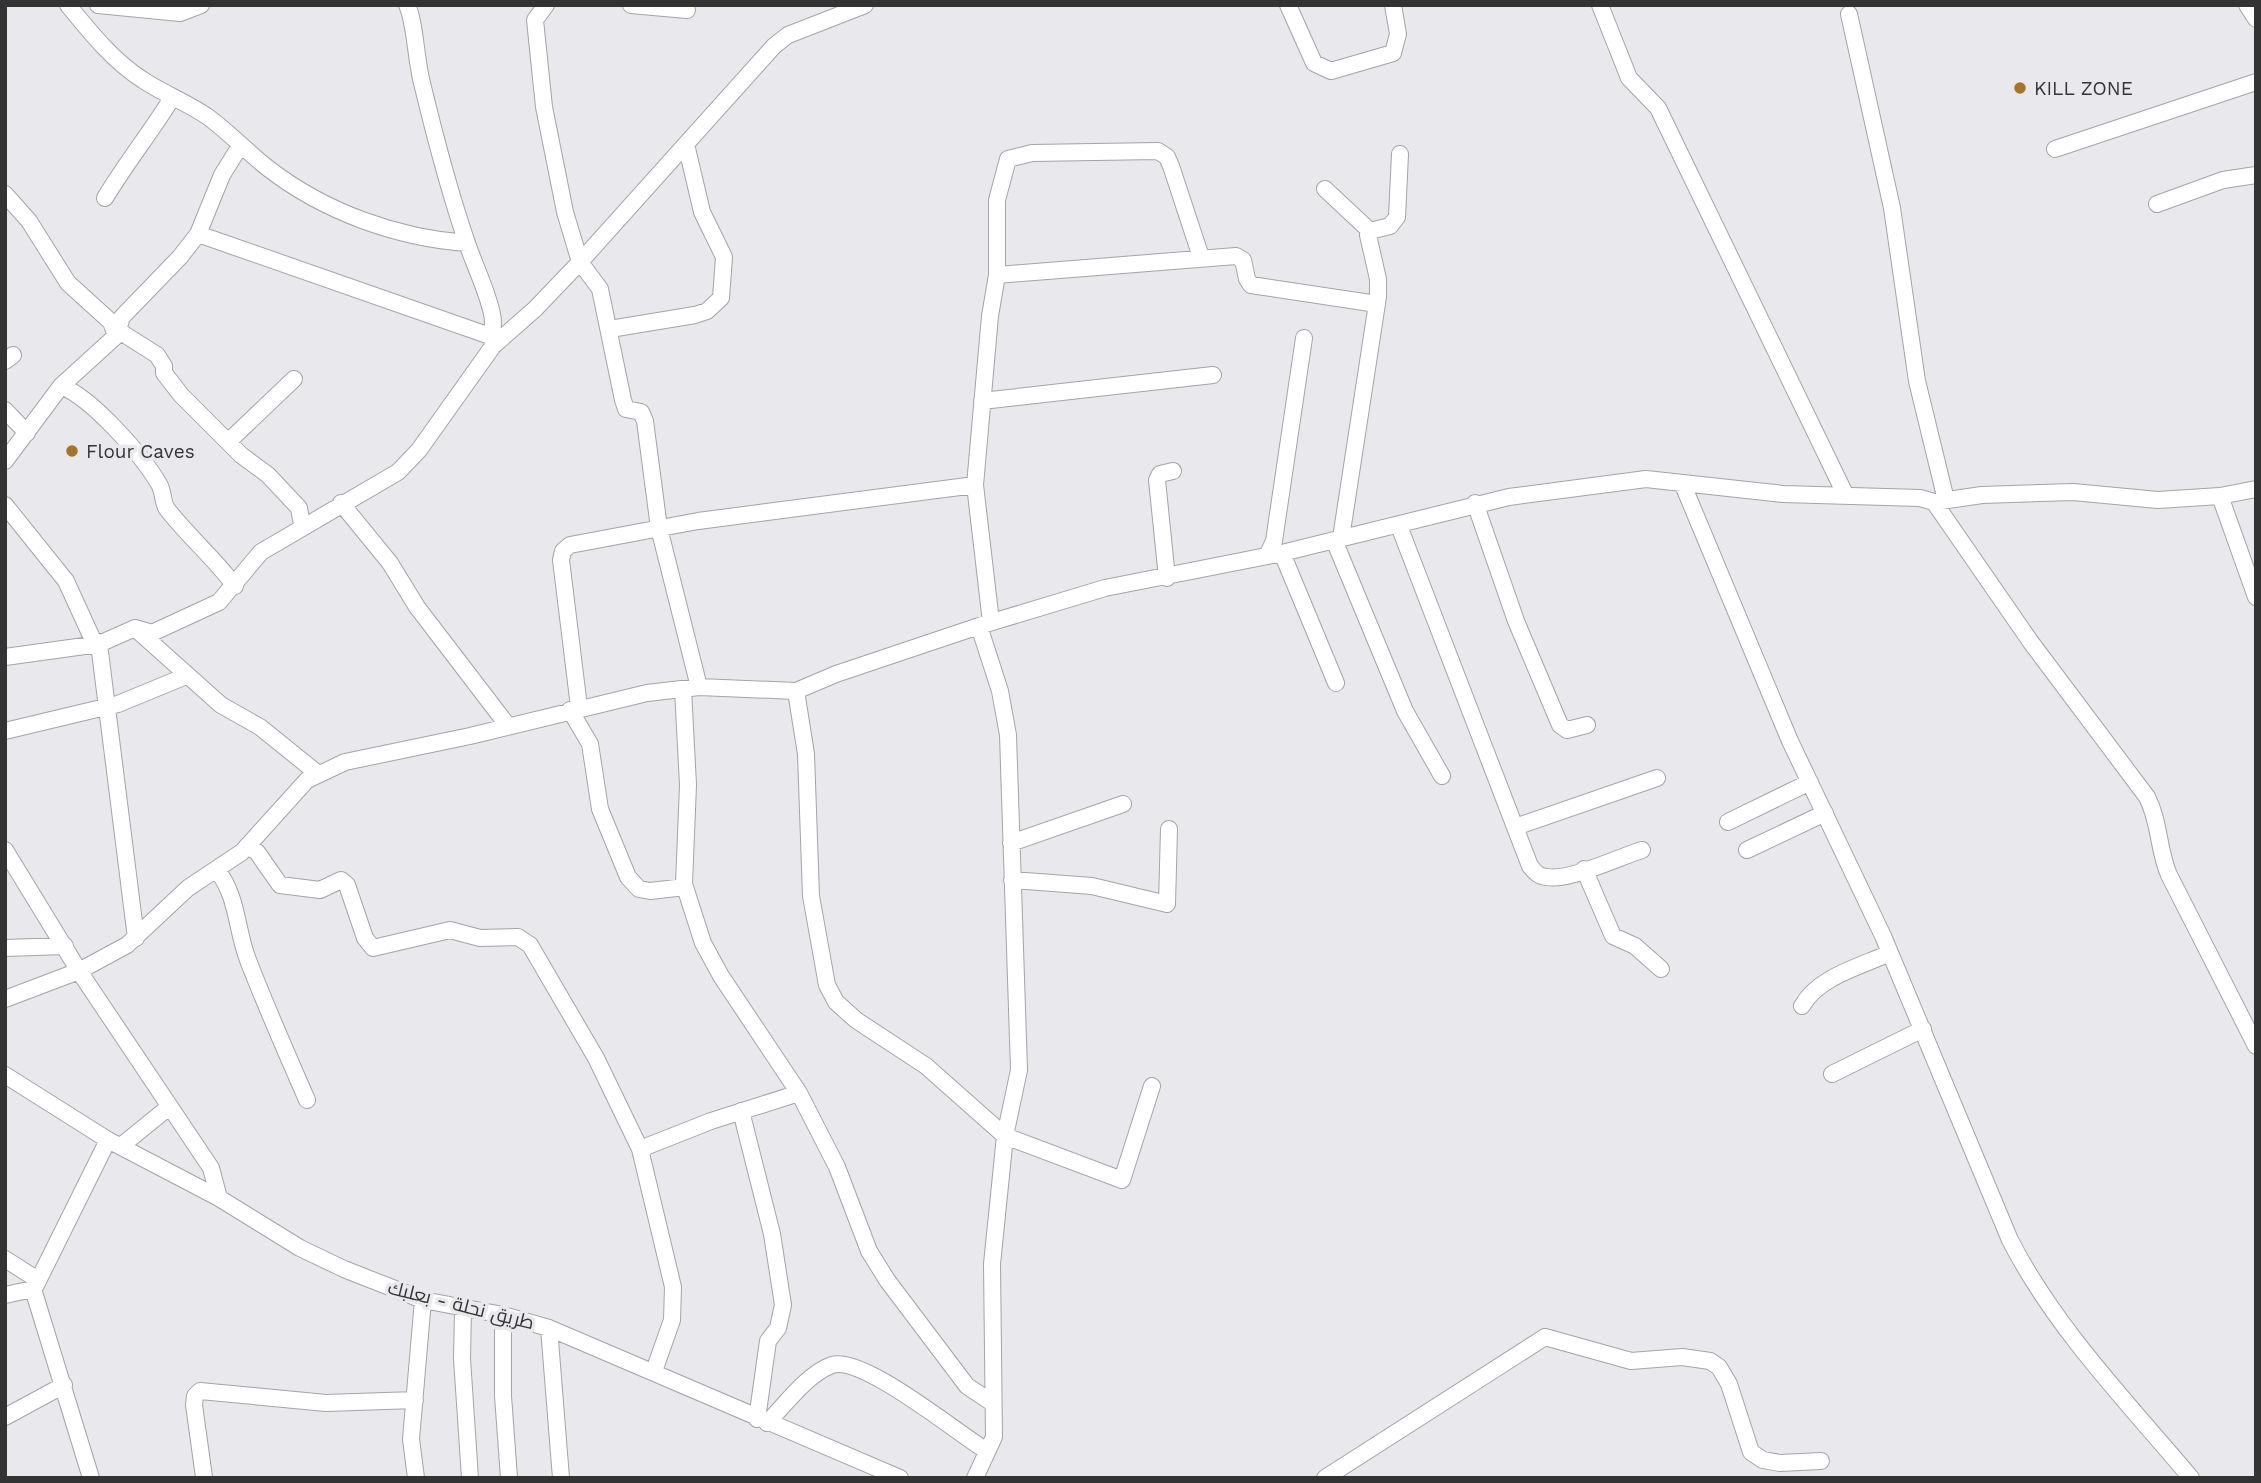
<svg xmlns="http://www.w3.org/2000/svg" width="2261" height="1483" font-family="'Work Sans',Cairo,sans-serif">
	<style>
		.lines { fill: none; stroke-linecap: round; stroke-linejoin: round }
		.minor-casing { stroke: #a4a3a7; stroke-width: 18 }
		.minor { stroke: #fff; stroke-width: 16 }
		.poi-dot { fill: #a57329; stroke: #e9e8ec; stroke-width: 2.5 }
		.labels { text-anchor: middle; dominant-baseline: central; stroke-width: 7; stroke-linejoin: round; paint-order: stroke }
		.poi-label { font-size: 19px; fill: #333334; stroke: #e9e8ec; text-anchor: start }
		.street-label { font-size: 19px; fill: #333334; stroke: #e9e8ec }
	</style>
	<rect width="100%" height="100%" fill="#e9e8ec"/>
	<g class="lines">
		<g class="minor-casing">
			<path id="minor" d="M68 5C90 32 114 62 143 80 164 94 188 103 208 117 230 133 248 153 269 169 325 212 397 238 467 243
				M98 5 180 13 201 5
				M407 5C415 21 416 61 422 83 435 137 449 191 467 243 475 267 487 290 492 314 495 325 490 335 493 346
				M546 5 535 20 544 107 565 212 580 262 600 289 623 400 626 409 641 412 645 421 659 528 699 687
				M631 5 687 10
				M1288 5 1314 63 1331 71 1393 53 1398 34 1393 5
				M1600 5 1629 78 1658 108 1846 496
				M2247 5 2256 19
				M1849 14 1892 208 1917 381 1946 500
				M2055 149 2256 82
				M1325 189 1370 231
				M5 194 29 221 68 283 111 322 116 336
				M105 198C126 163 151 132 172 98
				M2157 204 2223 180 2256 175
				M198 234 490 336
				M997 275 1236 256 1243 260 1247 279 1251 285 1377 304
				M610 329 695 315 707 311 721 298 724 257 702 212 686 144
				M119 331 157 355 164 366V373L181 395 241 455 268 475 299 508 302 525
				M5 361 13 355
				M61 386C92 398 142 455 159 484 164 492 162 502 167 509 188 536 214 558 235 586
				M982 401 1213 375
				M5 410 27 433
				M230 440 294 379
				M5 461 61 386 116 336 122 317 180 257 198 234 222 175 240 146
				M1683 485 1790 741 1883 936 2010 1240C2055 1328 2128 1403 2191 1478
				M2220 496 2256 597
				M1934 502 2030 641 2147 797C2160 822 2158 850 2169 875L2256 1046
				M341 503 390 563 417 607 508 726
				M1475 503 1516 621 1560 725 1567 730 1587 725
				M5 505 66 581 92 638 99 644 136 938
				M1399 526 1530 866C1536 873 1538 876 1547 877 1570 881 1619 857 1642 850
				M1341 538 1378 297V279L1368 235 1370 231 1390 226 1397 217 1400 154
				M1334 540 1405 711 1442 776
				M1282 553 1336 683
				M1267 556 1274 541 1304 338
				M1167 578 1157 480 1160 474 1173 471
				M991 622 975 485 990 316 997 275V200L1008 159 1032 153 1158 151 1167 157 1171 166 1201 257
				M137 630 221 705 260 727 317 773
				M5 657 99 644 135 628 152 633 219 602 261 552 398 472 419 450 493 346 535 309 580 262 774 46 788 35 865 5
				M683 689 688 785 684 884 703 943 721 976 799 1093 837 1167 869 1251 887 1280 967 1386 991 1402
				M796 691 806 754 811 896 827 985 836 1002 856 1020 926 1066 1005 1136 1122 1180 1152 1086
				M579 707 561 560 563 551 570 545 698 521 975 485
				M570 710 590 744 600 809 628 877 639 889 650 891 685 887
				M5 731 118 704 186 676
				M1728 822 1810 782
				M1518 826 1657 778
				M1011 843 1123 804
				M247 846 257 852 280 885 320 890 341 880 347 885 365 938 373 948 450 930 480 938 518 937 530 945 596 1058 640 1149 673 1287 672 1320 654 1371
				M5 850 79 971 211 1168 219 1198
				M1747 850 1825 813
				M1584 869 1613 936 1635 946 1661 969
				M217 870C238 897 236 929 248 960 266 1007 287 1054 307 1100
				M1012 880 1092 886 1167 904 1169 829
				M5 948 65 946
				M5 999 79 971 127 945 188 888 242 852 307 780 345 762 470 736 647 693 699 687 796 691 836 674 979 626 1105 588 1282 553 1509 497 1646 479 1783 494 1920 498 1934 502 1982 495 2073 492 2158 500 2220 496 2256 489
				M1802 1006C1818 977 1861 966 1890 953
				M1832 1074 1923 1029
				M5 1075 108 1140 219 1198 300 1248 344 1269 423 1300 503 1315 549 1328 900 1478
				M741 1111 772 1234 783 1305 778 1328 768 1341 757 1419
				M121 1146 169 1107
				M640 1149 711 1121 799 1093
				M5 1259 38 1280
				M33 1289 91 1478
				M5 1295 33 1289 36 1285 108 1140
				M463 1310 462 1359 470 1478
				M503 1315V1396L509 1478
				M549 1328 561 1478
				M5 1417 64 1385
				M767 1423C785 1405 807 1374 832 1365 863 1355 958 1434 987 1451
				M204 1477 194 1405 195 1396 200 1391 326 1403 415 1400
				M416 1478 411 1439 423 1300
				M975 1478 994 1437 992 1264 1005 1136 1019 1070 1008 735 1000 691 979 626
				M1325 1478 1545 1337 1631 1361 1682 1357 1710 1361 1719 1367 1729 1384 1751 1452 1763 1460 1780 1463 1821 1461"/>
		</g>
		<use href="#minor" class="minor"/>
	</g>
	<g class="poi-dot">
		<circle cx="2020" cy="88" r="7"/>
		<circle cx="72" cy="451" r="7"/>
	</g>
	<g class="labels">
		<g class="poi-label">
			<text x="2034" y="88">KILL ZONE</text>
			<text x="86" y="451">Flour Caves</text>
		</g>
		<g class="street-label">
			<text transform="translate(461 1305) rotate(14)">طريق نحلة - بعلبك</text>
		</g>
	</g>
	<rect width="2261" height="1483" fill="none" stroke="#333334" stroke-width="14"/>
</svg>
